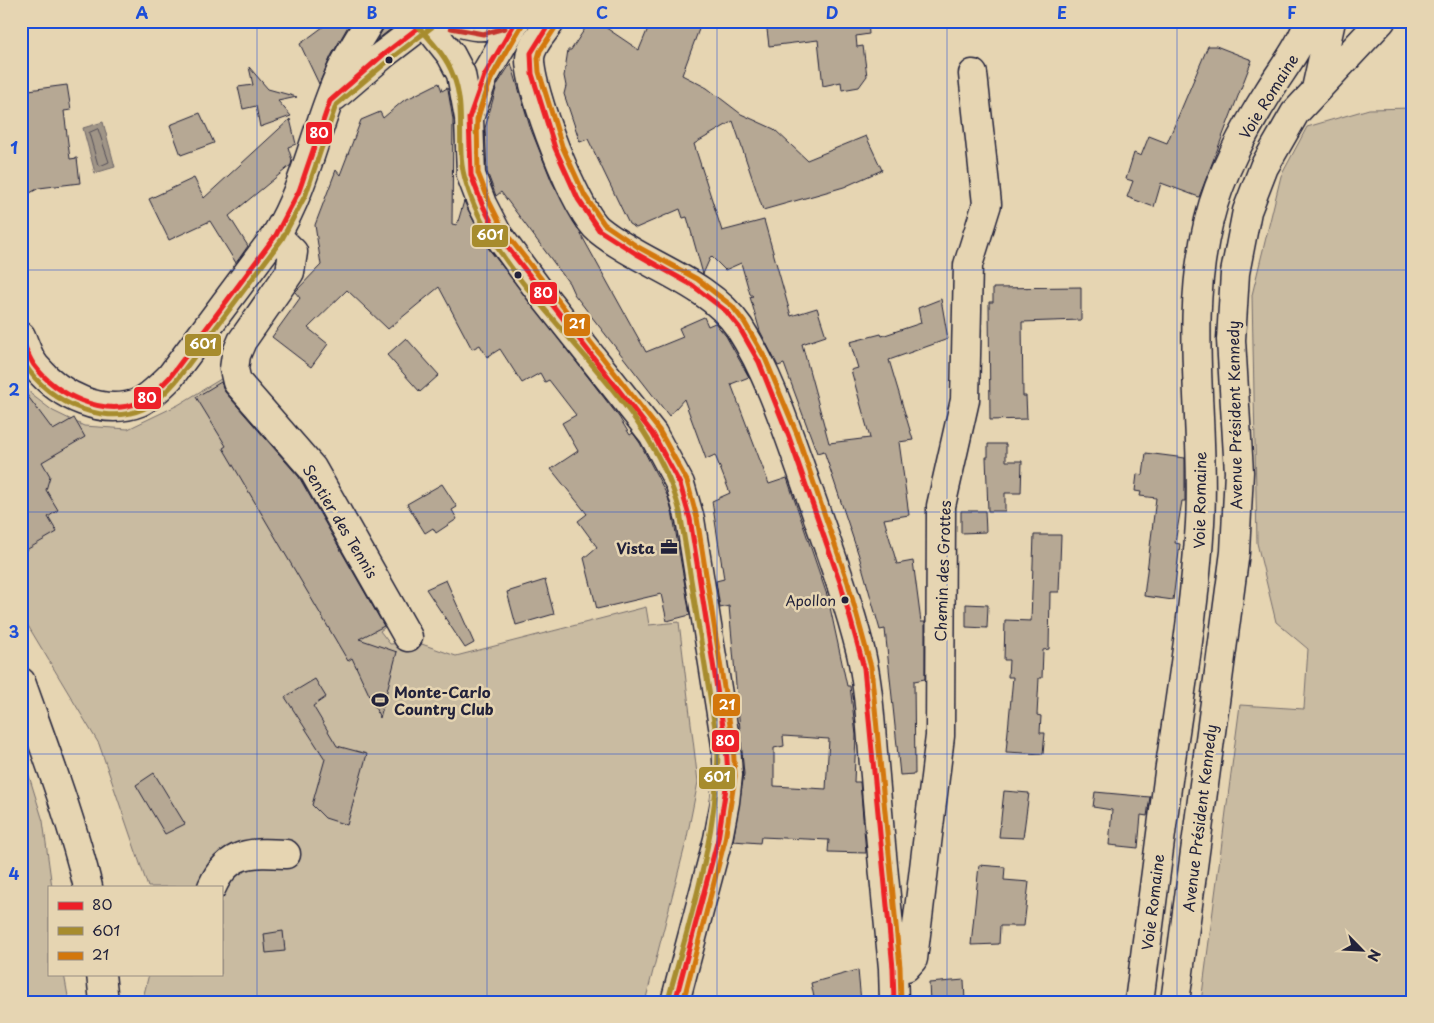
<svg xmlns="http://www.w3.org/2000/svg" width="1434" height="1023" font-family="'Playpen Sans',sans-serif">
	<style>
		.green { fill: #c9bba1; stroke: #766e6e }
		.water { fill: #a09587; stroke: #6e6769 }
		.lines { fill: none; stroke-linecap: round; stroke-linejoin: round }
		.shore { stroke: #545059; stroke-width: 1 }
		.building { fill: #b6a894; stroke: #22223b; fill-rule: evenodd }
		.minor-casing { stroke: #22223b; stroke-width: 31 }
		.major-casing { stroke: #22223b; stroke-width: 31 }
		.minor { stroke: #e6d5b2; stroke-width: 28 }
		.major { stroke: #e6d5b2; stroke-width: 28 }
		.major-bridge-casing { stroke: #22223b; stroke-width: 31; stroke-linecap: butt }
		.major-bridge { stroke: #e6d5b2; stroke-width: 28 }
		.bus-1-casing { stroke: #e6d5b2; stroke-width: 9 }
		.bus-2-casing { stroke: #e6d5b2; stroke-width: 9 }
		.bus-3-casing { stroke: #e6d5b2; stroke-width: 9 }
		.bus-4-casing { stroke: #e6d5b2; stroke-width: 9 }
		.bus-1 { stroke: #ed2028; stroke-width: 5 }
		.bus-2 { stroke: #a78c2d; stroke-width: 5 }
		.bus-3 { stroke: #d3770c; stroke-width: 5 }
		.bus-4 { stroke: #c4362d; stroke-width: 5 }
		.grid { fill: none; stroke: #1d4ed8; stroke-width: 1; stroke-opacity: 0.55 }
		.bus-dot { fill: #22223b; stroke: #e6d5b2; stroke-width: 2 }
		.labels { text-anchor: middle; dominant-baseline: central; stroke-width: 5; stroke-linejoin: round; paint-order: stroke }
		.bus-label { font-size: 14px; fill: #22223b; stroke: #e6d5b2; text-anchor: end }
		.street-label { font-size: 15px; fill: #22223b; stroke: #e6d5b2 }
		.poi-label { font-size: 15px; font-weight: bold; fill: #22223b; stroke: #e6d5b2; text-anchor: end }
		.line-badge { stroke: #e6d5b2; stroke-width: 2 }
		.badge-label { font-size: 14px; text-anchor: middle; font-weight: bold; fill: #fff }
		.neatline { fill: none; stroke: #1d4ed8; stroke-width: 2 }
		.grid-label { font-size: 16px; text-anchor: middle; font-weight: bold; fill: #1d4ed8 }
	</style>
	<rect width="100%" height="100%" fill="#e6d5b2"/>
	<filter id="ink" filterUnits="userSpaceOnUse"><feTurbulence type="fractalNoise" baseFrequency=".02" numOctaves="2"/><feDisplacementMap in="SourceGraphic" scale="10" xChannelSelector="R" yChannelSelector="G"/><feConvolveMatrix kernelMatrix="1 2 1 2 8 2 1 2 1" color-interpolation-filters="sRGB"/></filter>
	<g filter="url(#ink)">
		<path class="green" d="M1413 108V1002H1201L1240 705 1304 709 1308 649 1276 622 1257 543 1252 295 1281 176 1307 127 1369 109Z
			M229 374 274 430 389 624 380 631 390 644 416 642 456 656 646 607 649 625 679 622 698 782 686 842 645 1002H142L149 974H221V887H148L99 744 21 614V380L32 395 53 411 84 426 128 429 178 405Z
			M21 750 43 821 52 887H49V974H64L69 1002H21Z"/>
		<path class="water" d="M103 122 115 167 95 173 83 128Z"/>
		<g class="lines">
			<path class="shore" d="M98 129 109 162 100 166 98 165 89 133Z"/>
		</g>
		<path class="building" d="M331 21H351L331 56 319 84 300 44Z
			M386 21H401L377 40 383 29Z
			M590 21H596L639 50 651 21H702L682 75 707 88 741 114 774 129 807 160 866 136 882 170 844 187 763 210 733 121 694 144 722 231 764 220 791 316 817 308 826 336 802 344 829 443 870 438 851 370 858 368 850 342 881 334 882 336 921 323 918 308 941 299 948 339 889 360 913 440 899 442 909 515 884 519 897 564 913 561 921 622H925V679L914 681 915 774 900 775 885 629 880 630 859 556 824 451 817 453 784 364 778 366 760 331 750 297 753 296 750 294 741 263 725 270 711 256 703 274 687 217 683 218 680 209 636 228 629 224 588 139 580 142 564 94 566 86 564 76 568 50H571Z
			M766 21H868L869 34 856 36 857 47 863 46 867 76 859 87 842 90 841 82 823 86 818 40 769 46Z
			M1208 46H1216L1252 60 1199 197 1161 183 1154 207 1127 197 1133 181 1126 179 1134 153 1141 156 1149 136 1167 143Z
			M511 63 530 127 552 182 646 352 683 337 679 328 704 317 708 326 715 323 726 336 749 377 731 384 769 484 787 478 828 598 847 686H850L856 735 854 782H860L866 853 828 852 829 840 761 837 760 843 733 841 744 774 729 606 720 608 716 581 724 579 712 501 730 493 715 455 706 459 684 399 669 416 574 294 569 283 501 192 496 196 487 172 485 128 497 85ZM783 736 829 739 826 789 774 786V748L784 746Z
			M249 67 268 89 297 97 278 101 291 116 260 127 256 106 243 109 238 87 253 85Z
			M439 83 442 91 447 88 448 90 453 120 452 224 457 225 464 201 485 244 619 417 630 435 633 433 640 443 668 497 673 516 690 615 667 621 661 594 597 609 584 558 597 547 578 521 587 514 551 469 578 451 562 423 576 415 549 380 545 382 540 373 522 383 500 349 487 357 480 345 472 349 439 287 388 329 347 290 308 328 328 344 311 367 272 337 300 298 295 292 321 265 315 225 336 170 340 175 361 120 380 112 383 118 403 101Z
			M67 85 71 110 64 111 70 159 77 158 80 183 39 188 21 198V91Z
			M200 113 214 143 181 155 170 125Z
			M290 119 296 144 288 147 292 160 291 165 229 216 248 246 236 263 210 221 169 240 149 199 194 178 204 198Z
			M1081 287V320L1022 322 1023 396H1026L1027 419 990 420 989 302H993V288Z
			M406 338 439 375 420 392 387 355Z
			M221 382 225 392 299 477 384 626 359 639 397 652 380 718 352 658 348 661 223 448 226 446 196 397Z
			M21 387 53 430 74 418 85 437 42 462 50 476 46 490 58 510 48 517 57 532 21 553Z
			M988 444H1006V461H1022L1021 493H1005V511H988L986 457H988Z
			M1146 453 1185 458V501H1182L1175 543 1180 544 1173 600 1144 596 1156 498 1140 496 1141 492 1135 491 1137 474 1143 475Z
			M442 484 457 507 452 510 457 519 436 533 433 528 425 533 407 504Z
			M961 511H985L986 532 961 533Z
			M1034 535H1061L1059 592H1050L1049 649 1043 650 1042 678H1039L1037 715 1041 716 1040 733H1045L1043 754 1006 752 1013 677H1008L1009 660H1004L1005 620 1031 621Z
			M446 580 474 643 465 648 426 589Z
			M545 580 554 614 516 625 507 592Z
			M966 604 988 605 987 628 966 627Z
			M315 679 326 697 313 706 337 746 367 754 347 825 325 818 312 805 325 759 285 697Z
			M154 773 185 824 165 834 136 785Z
			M1004 791 1029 793 1023 838 999 837Z
			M1095 792 1150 797 1147 816 1141 815 1138 848 1109 845 1112 810 1093 807Z
			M979 865 1005 867 1004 880 1029 882 1024 926H1000L999 944 971 945Z
			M283 931 285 951 266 953 264 934Z
			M858 970 861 1002H815L811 983Z
			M964 980 965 1002H930L929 983Z"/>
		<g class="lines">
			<g class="minor-casing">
				<path id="minor" d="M551 21C544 32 531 44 530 58 529 90 575 210 599 230 642 265 708 281 739 327 768 372 785 424 803 475 823 533 846 592 861 653 870 693 871 735 875 776 880 840 887 904 893 968L894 1002
					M1316 89 1331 21
					M276 235 293 252 290 272 242 341 236 355 234 369 237 382 312 468 408 637
					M21 682C45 750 71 817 88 887
					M212 887C228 851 251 852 286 854
					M893 968 906 967 913 959 940 736 941 506 965 400 968 265 987 204 973 74
					M101 974 104 1002
					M1139 1002C1148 928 1158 854 1168 780 1180 695 1195 609 1200 523 1206 420 1183 323 1209 220 1220 174 1244 131 1269 91 1283 68 1300 48 1309 21"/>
			</g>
			<g class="major-casing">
				<path id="major" d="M453 21C470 26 485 30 502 21
					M516 21 484 76 469 118 471 175 482 204 498 235 541 293 653 434 680 484 690 519 726 745 728 775 725 802 718 839 675 1002
					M335 96 384 54 427 21
					M21 336C25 345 29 359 36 367 60 396 103 417 140 402 151 396 161 386 170 377L276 235C306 186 315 130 338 78 346 58 359 39 370 21
					M1175 1002 1235 552 1239 472 1231 340 1235 273 1247 211 1264 167 1295 113 1381 21"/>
			</g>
			<use href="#minor" class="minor"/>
			<use href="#major" class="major"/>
			<g class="major-bridge-casing">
				<path id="major-bridge" d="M424 21 451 55 461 74 469 118"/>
			</g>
			<use href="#major-bridge" class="major-bridge"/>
			<g class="bus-1-casing">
				<path id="bus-1" d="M516 21 484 76 469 118 471 175 482 204 498 235 653 434 680 484 690 519 726 745 728 775 718 839 675 1002
					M551 21 531 53 532 74 555 148 578 199 599 230 635 253 692 285 726 311 739 327 759 362 789 437 841 585 864 668 893 968 894 1002
					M21 337C25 346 28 356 34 365 56 395 104 418 140 402 152 397 161 386 170 377L276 235 299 191 330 101 384 54 427 21"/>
			</g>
			<g class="bus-2-casing">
				<path id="bus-2" d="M418 26C431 41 446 56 453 75 465 104 458 135 462 165 465 185 473 204 482 222 536 322 652 401 680 512L718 746C718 834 691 916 668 1000
					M476 133C479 92 501 59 522 25
					M21 357C40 398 100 428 143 409 156 403 167 391 176 381L282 239 306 194 336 105 389 60 432 27"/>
			</g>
			<g class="bus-3-casing">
				<path id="bus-3" d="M522 25 491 79 477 119 478 173 489 201 504 231 659 430 687 481 697 518 733 744 735 776 725 840 683 1002
					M557 25 540 51 538 58 539 72 562 146 585 196 604 224 638 247 697 279 732 306 745 323 765 358 797 434 848 583 871 667 900 967 901 1002"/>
			</g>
			<g class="bus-4-casing">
				<path id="bus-4" d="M451 28 483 34 505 28"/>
			</g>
			<use href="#bus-1" class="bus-1"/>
			<use href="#bus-2" class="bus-2"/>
			<use href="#bus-3" class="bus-3"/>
			<use href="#bus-4" class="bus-4"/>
		</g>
	</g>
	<path class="grid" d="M257 21V1002M487 21V1002M717 21V1002M947 21V1002M1177 21V1002M21 270H1413M21 512H1413M21 754H1413"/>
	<defs>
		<g id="office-bare" transform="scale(1.35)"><path d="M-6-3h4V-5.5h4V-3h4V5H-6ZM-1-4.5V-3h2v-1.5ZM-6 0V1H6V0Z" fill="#22223b" stroke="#e6d5b2" stroke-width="2.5" paint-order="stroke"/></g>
		<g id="stadium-bare" transform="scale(1.35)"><path d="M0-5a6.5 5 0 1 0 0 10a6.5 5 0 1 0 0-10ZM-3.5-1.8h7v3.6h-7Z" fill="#22223b" stroke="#e6d5b2" stroke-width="2.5" paint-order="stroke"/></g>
	</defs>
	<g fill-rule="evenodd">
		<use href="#office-bare" x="669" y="547"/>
		<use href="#stadium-bare" x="380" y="700"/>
	</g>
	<g class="bus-dot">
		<circle cx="389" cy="60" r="4.5"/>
		<circle cx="518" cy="275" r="4.5"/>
		<circle cx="845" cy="600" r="4.5"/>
	</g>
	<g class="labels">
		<g class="bus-label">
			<text x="836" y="600">Apollon</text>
		</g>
		<g class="street-label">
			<text transform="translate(1268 96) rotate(-58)">Voie Romaine</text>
			<text transform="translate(1234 415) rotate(-91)">Avenue Président Kennedy</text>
			<text transform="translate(1199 500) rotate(-89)">Voie Romaine</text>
			<text transform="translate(341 521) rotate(59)">Sentier des Tennis</text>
			<text transform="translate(942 571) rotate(-88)">Chemin des Grottes</text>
			<text transform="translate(1199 818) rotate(-83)">Avenue Président Kennedy</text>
			<text transform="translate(1152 902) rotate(-83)">Voie Romaine</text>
		</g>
		<g class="poi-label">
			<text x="655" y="547">Vista</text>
			<text x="394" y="691" text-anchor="start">Monte-Carlo<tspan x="394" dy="17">Country Club</tspan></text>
		</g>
	</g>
	<g class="line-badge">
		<rect x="305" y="121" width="28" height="24" rx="5" fill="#ed2028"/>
		<rect x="471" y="224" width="38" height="24" rx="5" fill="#a78c2d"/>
		<rect x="529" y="281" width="29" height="24" rx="5" fill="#ed2028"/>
		<rect x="563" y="313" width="28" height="24" rx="5" fill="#d3770c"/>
		<rect x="184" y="333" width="38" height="24" rx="5" fill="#a78c2d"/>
		<rect x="133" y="386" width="29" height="24" rx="5" fill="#ed2028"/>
		<rect x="712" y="693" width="29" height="24" rx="5" fill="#d3770c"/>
		<rect x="711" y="729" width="29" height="24" rx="5" fill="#ed2028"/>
		<rect x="698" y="766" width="38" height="24" rx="5" fill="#a78c2d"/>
	</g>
	<g class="badge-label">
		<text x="319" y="138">80</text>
		<text x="490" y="240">601</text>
		<text x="543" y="298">80</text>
		<text x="577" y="329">21</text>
		<text x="203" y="349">601</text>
		<text x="147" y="403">80</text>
		<text x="727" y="710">21</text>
		<text x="725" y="746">80</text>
		<text x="717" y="782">601</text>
	</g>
	<rect width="1434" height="1023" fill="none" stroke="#e6d5b2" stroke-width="55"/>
	<rect x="48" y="886" width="175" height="90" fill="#e6d5b2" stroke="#988d82"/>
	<rect x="58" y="902" width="25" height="8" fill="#ed2028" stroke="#988d82"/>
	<text x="92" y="910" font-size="15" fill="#22223b">80</text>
	<rect x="58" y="927" width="25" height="8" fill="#a78c2d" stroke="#988d82"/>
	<text x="92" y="936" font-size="15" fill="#22223b">601</text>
	<rect x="58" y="952" width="25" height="8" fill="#d3770c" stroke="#988d82"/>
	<text x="92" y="960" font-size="15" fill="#22223b">21</text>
	<g transform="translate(1362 950) rotate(114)" stroke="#e6d5b2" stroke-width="4" paint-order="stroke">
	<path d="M0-4L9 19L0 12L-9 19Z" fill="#22223b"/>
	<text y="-8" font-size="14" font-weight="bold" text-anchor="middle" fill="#22223b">N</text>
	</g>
	<rect x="28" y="28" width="1378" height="968" class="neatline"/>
	<g class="grid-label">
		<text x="142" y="19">A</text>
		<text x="372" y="19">B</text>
		<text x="602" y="19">C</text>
		<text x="832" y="19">D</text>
		<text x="1062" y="19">E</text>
		<text x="1292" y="19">F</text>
		<text x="14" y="154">1</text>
		<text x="14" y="396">2</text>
		<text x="14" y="638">3</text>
		<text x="14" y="880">4</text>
	</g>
</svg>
